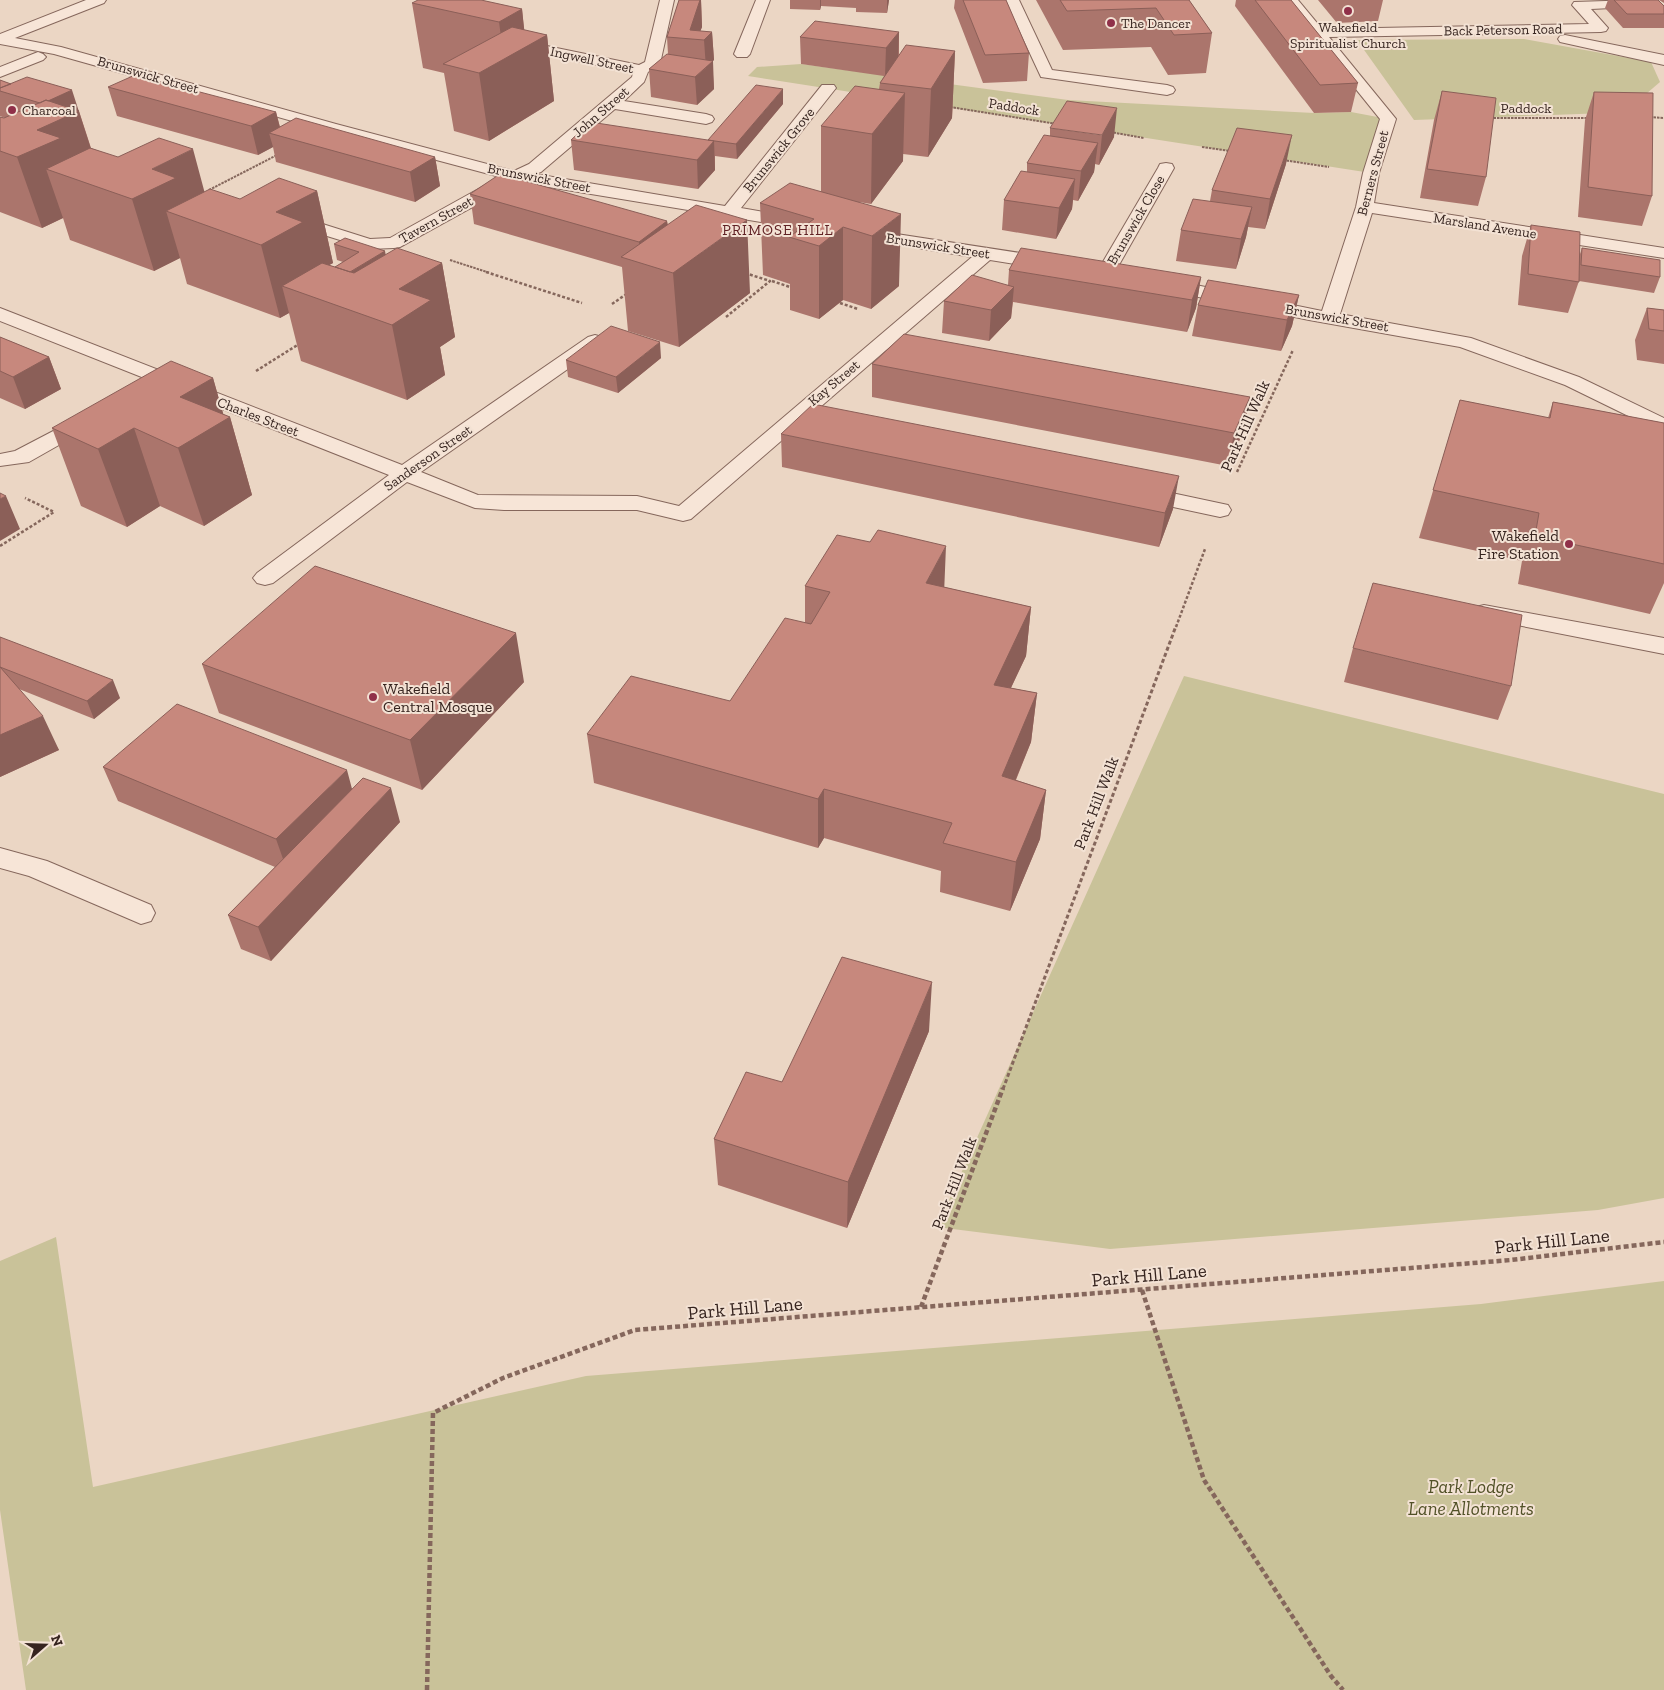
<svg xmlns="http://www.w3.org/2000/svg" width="1664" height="1690" font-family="'Zilla Slab',serif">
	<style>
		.green { fill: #c9c299 }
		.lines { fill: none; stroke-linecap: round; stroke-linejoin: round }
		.minor-casing { stroke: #85675c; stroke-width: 2 }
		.path-far3 { stroke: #85675c; stroke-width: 2; stroke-dasharray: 2.5 1; stroke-linecap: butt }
		.path-far2 { stroke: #85675c; stroke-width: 2.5; stroke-dasharray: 3 2; stroke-linecap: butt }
		.path-far1 { stroke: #85675c; stroke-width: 3; stroke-dasharray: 4 2.5; stroke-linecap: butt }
		.path { stroke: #85675c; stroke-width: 4.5; stroke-dasharray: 5 3; stroke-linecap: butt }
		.minor { fill: #f7e5d7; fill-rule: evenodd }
		.wall { fill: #ab756c }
		.shaded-wall { fill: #8b5f58 }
		.building { fill: #c7887d; stroke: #8b5f58 }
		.poi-dot { fill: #903049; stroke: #f3e2d4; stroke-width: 2 }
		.labels { text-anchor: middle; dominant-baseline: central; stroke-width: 4; stroke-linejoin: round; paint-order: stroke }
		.far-poi-label { font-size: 14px; fill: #36241f; stroke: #f3e2d4; text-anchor: start }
		.far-street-label { font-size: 14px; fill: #36241f; stroke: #f3e2d4 }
		.far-neighbourhood-label { font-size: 15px; letter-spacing: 1px; fill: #602124; stroke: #f3e2d4 }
		.street-label { font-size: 16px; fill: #36241f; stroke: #f3e2d4 }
		.poi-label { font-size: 16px; fill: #36241f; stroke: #f3e2d4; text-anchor: end }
		.near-street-label { font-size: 19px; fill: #36241f; stroke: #f3e2d4 }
		.near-park-label { font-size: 19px; font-style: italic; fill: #515127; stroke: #f3e2d4 }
	</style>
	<rect width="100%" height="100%" fill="#ebd6c4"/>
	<path class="green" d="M1524 39 1651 62 1660 82 1639 100 1607 113 1414 120 1357 40Z
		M801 64 1068 100 1314 113 1351 112 1388 119 1371 173 748 76 757 67Z
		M1184 676 1664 794V1198L1598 1210 1110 1249 937 1227Z
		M56 1237 93 1487 586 1376 1481 1304 1664 1281V1690H26L0 1510V1261Z"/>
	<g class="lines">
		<g class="minor-casing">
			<path id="minor" d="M86 0H106L104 3 15 38 61 47 336 124 514 171 529 164 632 77 633 73 508 46 506 43 508 40 513 39 639 65 645 62 660 0H674L660 64 648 72 644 82 624 101 706 114 712 116 714 119 712 122 706 124 615 109 541 172 535 174 725 206 822 85H834L836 88 741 208 803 219 806 223 803 227 797 228 518 182 400 247 394 248 369 249 285 223 282 219 285 215 291 214 370 239 390 238 500 177 324 130 54 54 0 44V34Z
				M756 0H770L750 54 747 57H737L734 54Z
				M1005 0H1019L1052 70 1167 85 1173 87 1175 90 1173 93 1167 95 1041 77Z
				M1284 0H1298L1322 29 1589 24 1572 5 1574 2 1638 0 1640 3 1638 6 1633 7 1591 9 1608 28 1606 31 1601 32 1329 37 1396 119 1379 173 1374 203 1664 248V258L1372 213 1340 314 1471 338 1579 377 1664 418V432L1657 430 1565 385 1460 347 1309 320 1155 288 1153 284 1155 280 1162 278 1322 311 1356 207 1363 173 1380 119Z
				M1565 35 1664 55V65L1560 42 1558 39 1560 36Z
				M38 52 43 54 46 57 43 60 0 77V67Z
				M1166 163 1172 164 1174 168 1115 272 1113 276 1106 278 1099 276 1097 272 1158 168 1160 164Z
				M864 229 1053 258 1059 260 1062 264 1059 268 1053 270 990 260 691 519 683 521 637 510H504L475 508 407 482 273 583 265 585 257 583 253 578 257 573 389 475 0 321V308L402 465 588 337 595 335 602 337 605 341 602 345 421 472 478 495 637 496 679 506 972 257 858 238 855 234 858 230Z
				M89 414 96 416 99 420 96 424 29 462 0 466V454L15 451 82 416Z
				M1139 486 1228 505 1231 510 1228 515 1220 517 1131 498 1128 493 1131 488Z
				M1484 605 1664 638V654L1476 617 1472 612 1476 607Z
				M0 848 47 861 151 905 155 913 151 921 141 924 29 876 0 868Z"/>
		</g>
		<path class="path-far3" d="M950 107 1057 124
			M1650 117 1664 118
			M1490 118H1588
			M1110 132 1144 138
			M1202 147 1230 151
			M1283 160 1329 167
			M209 190 279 154
			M450 260 490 273"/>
		<path class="path-far2" d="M486 272 582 303
			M772 281 793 288
			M840 303 858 309
			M612 304 628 293
			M726 317 770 281 745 273
			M256 371 299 344
			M1237 472 1293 350
			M0 546 54 512 25 498
			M1176 627 1205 549"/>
		<path class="path-far1" d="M1003 1089 1176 626"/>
		<path class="path" d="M1142 1290 1204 1480 1331 1676 1343 1690
			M921 1307 1003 1088
			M427 1690 433 1413 503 1378 635 1330 1511 1260 1664 1242"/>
		<use href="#minor" class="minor"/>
	</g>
	<path class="wall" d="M679 0H701L702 27 700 31 712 32 714 60 712 61 714 89 697 105 651 97 649 69 668 54 667 37Z
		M790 0H889L887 13 856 12V8L821 6 820 10 790 9Z
		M955 0H1006L1029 53 1027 81 983 83 954 8Z
		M1036 0H1189L1212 33 1206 73 1168 75 1151 47 1063 50Z
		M1236 0H1291L1358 83 1351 112 1314 113 1235 6Z
		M1318 0H1383L1378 21 1337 23Z
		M1608 0H1658L1664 6V28H1623L1605 8Z
		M1659 0H1664V3Z
		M412 3 522 9 524 30 547 35 554 101 489 141 454 131 444 73 423 68Z
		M899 32V56L955 51 952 118 928 157 903 154V161L871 204 859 202 899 286 871 309 843 300 819 319 790 310V284L763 275 760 203 821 191V126L879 89 880 83 884 76 801 64 800 37Z
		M0 80 79 111 91 148 205 192 240 199 317 191 333 263 329 265 335 267 343 262 337 260 334 244 385 251V255L442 263 455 337 440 347 445 375 407 400 301 361 289 313 280 318 187 284 180 258 154 271 70 240 63 218 42 228 0 212V117L4 118H5L0 116Z
		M108 87 276 112 280 127 435 157 440 186 415 202 276 162 273 147 258 155 117 116Z
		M1442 91 1486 177 1478 206 1420 198 1434 120Z
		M1594 92 1652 196 1642 226 1578 217 1585 120Z
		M783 104 737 159 715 156V170L698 189 574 170 571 140H708Z
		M1050 128 1114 137 1099 165 1095 164 1094 172 1078 201 1073 200 1072 209 1056 239 1002 230 1004 200 1027 172V163L1050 136Z
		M1286 164 1265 229 1248 227 1246 237 1236 269 1176 261 1181 230 1210 201 1212 190Z
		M470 194 667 221 668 225 750 293 679 347 628 331 622 267 474 224Z
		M1531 225 1579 257 1582 248 1660 277 1654 293 1579 281 1568 313 1518 305 1522 256Z
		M1009 270 1201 277 1196 308 1187 332 1013 302 1011 318 989 341 942 333 944 301 1008 285Z
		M1299 295 1292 326 1281 351 1192 336 1198 305Z
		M1647 308 1664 310V364L1637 360 1635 340Z
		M0 337 49 357 61 389 25 409 0 398Z
		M661 358 618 393 568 377 566 360Z
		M872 364 1250 397 1244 430 1228 466 872 397Z
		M213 378 223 414 230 417 252 495 204 526 160 506 127 527 81 506 52 428Z
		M1460 400 1548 418 1553 402 1664 423V583L1650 614 1518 584 1522 561 1419 538Z
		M781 434 1173 509 1159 547 782 467Z
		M805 586 944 587 1031 607 1026 656 1011 688 1037 693 1031 742 1016 780 1046 790 1040 839 1010 911 940 892 941 871 824 838 818 848 594 783 587 734 730 701 805 623Z
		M0 637 120 698 94 719 19 689 59 750 0 777Z
		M1353 648 1511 686 1498 720 1344 682Z
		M202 664 524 682 422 790 219 713Z
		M103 767 352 789 400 822 271 961 241 949 228 915 275 867 118 801Z
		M929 1031 847 1228 718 1185 714 1139 782 1082Z"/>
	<path class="shaded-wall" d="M700 0H701L702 27 697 40 690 30Z
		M820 0H821V6L820 10Z
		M887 0H889L887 13Z
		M522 9 526 46 547 35 554 101 489 141 479 73 504 59 499 22Z
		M712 32 714 60 709 65 713 61 714 89 697 105 695 77 706 68 704 40Z
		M899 32 898 60 885 76 886 48Z
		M955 51 952 118 928 157 931 89Z
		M783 89V104L737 159 736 144Z
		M72 90 101 180 46 169 63 218 42 228 17 157 41 103Z
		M905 93 903 161 871 204 872 134Z
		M1117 108 1114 137 1099 165 1102 135Z
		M276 112 282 136 269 133 273 147 258 155 251 126Z
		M1292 135 1286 164 1265 229 1270 199Z
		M714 141 715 170 698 189 697 160Z
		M1098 143 1094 172 1078 201 1081 171Z
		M193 149 212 220 166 211 180 258 154 271 132 199 152 169Z
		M435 157 440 186 415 202 410 172Z
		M1075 179 1072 209 1056 239 1059 208Z
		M317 191 333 263 315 273 282 286 289 313 280 318 261 245 276 212Z
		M1252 207 1246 237 1236 269 1241 239Z
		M901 214 899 286 871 309 872 236Z
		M747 220 750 293 679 347 673 273Z
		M667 221 670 251 640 263 639 242Z
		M843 227V300L819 319V246Z
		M385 251 388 267 341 278Z
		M442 263 455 337 440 347 445 375 407 400 392 325 399 289Z
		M1201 277 1196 308 1187 332 1192 300Z
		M1014 287 1011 318 989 341 991 310Z
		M1299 295 1292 326 1281 351 1287 320Z
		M660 342 661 358 618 393 616 377Z
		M49 357 61 389 25 409 13 377Z
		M213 378 225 420 230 417 252 495 204 526 178 448 180 397Z
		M1250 397 1244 430 1228 466 1234 433Z
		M134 428 160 506 127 527 98 449Z
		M1179 476 1173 509 1159 547 1165 513Z
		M6 496 20 529 0 541V499Z
		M946 546 944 594 926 583Z
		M1031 607 1026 656 989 734 994 685Z
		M516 633 524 682 422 790 410 740Z
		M113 680 120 698 94 719 87 701Z
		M1037 693 1031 742 997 825 1002 776Z
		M43 716 59 750 0 777V735Z
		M347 770 356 804 288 873 276 839Z
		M391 788 400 822 271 961 258 927Z
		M824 789V838L818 848V799Z
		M1046 790 1040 839 1010 911 1016 862Z
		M932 982 929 1031 847 1228 848 1182Z"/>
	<path class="building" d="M418 0H481L522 9 499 22 412 3Z
		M679 0H700L690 30 712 32 704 40 667 37Z
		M963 0H1006L1029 53 985 55Z
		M1060 0H1189L1212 33 1174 35 1156 8 1067 11Z
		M1255 0H1291L1358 83 1320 85Z
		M1614 0H1658L1664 6V14H1627Z
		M815 21 899 32 886 48 800 37Z
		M512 27 547 35 479 73 443 64Z
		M906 45 955 51 931 89 880 83Z
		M667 54 713 61 695 77 649 69Z
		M135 75 276 112 251 126 108 87Z
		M27 77 72 90 48 101 46 100 40 103 0 91V88Z
		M0 80 11 84 0 88Z
		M756 85 783 89 736 144 708 140Z
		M855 86 905 93 872 134 821 126Z
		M1442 91 1496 98 1486 177 1427 169Z
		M1594 92 1653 93 1652 196 1588 187Z
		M46 100 79 111 37 130 61 138 17 157 0 151V117L4 118Z
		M1067 101 1117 108 1102 135 1050 128Z
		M296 118 435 157 410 172 269 133Z
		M590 122 714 141 697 160 571 140Z
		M1237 128 1292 135 1270 199 1212 190Z
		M1044 135 1098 143 1081 171 1027 163Z
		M159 138 193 149 152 169 176 178 132 199 46 169 90 148 118 157Z
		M1021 171 1075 179 1059 208 1004 200Z
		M500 174 667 221 639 242 470 194Z
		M279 178 317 191 276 212 303 222 261 245 166 211 210 189 240 199Z
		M790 183 901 214 872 236 843 227 819 246 789 237 814 219 760 203Z
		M1193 199 1252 207 1241 239 1181 230Z
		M696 205 747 220 673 273 621 257Z
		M1531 225 1580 232 1579 282 1528 274Z
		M345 238 385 251 350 272 335 267 359 252 334 244Z
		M397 248 442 263 399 289 431 300 392 325 282 286 322 263 354 273Z
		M1021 248 1201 277 1192 300 1009 270Z
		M1582 248 1660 260V277L1581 265Z
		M972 275 1014 287 991 310 944 301Z
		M1208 280 1299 295 1287 320 1198 305Z
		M1647 308 1664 310V331L1649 329Z
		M611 326 660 342 616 377 566 360Z
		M904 334 1250 397 1234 433 872 364Z
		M0 337 49 357 13 377 0 371Z
		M171 361 213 378 180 397 230 417 178 448 134 428 98 449 52 428Z
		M1460 400 1550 418 1553 402 1664 423V564L1535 536 1539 513 1433 490Z
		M813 404 1179 476 1165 513 781 434Z
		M0 493 6 496 0 499Z
		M878 530 946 546 926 583 1031 607 994 685 1037 693 1002 776 1046 790 1016 862 943 843 952 823 824 789 818 799 587 734 631 676 730 701 785 618 811 624 830 592 805 586 837 535 870 542Z
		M315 566 516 633 410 740 202 664Z
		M1373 583 1522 615 1511 686 1353 648Z
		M0 637 113 680 87 701 0 667Z
		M0 667 43 716 0 735Z
		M177 704 347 770 276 839 103 767Z
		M363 778 391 788 258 927 228 915Z
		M842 957 932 982 848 1182 714 1139 746 1072 782 1082Z"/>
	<g class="poi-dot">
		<circle cx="1348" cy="11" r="5"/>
		<circle cx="1111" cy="23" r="5"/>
		<circle cx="12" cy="110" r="5"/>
		<circle cx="1569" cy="544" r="5"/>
		<circle cx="373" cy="697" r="5"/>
	</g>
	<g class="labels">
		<g class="far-poi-label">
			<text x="1121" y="23">The Dancer</text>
			<text x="1348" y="27" text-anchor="middle">Wakefield<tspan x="1348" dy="16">Spiritualist Church</tspan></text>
			<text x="22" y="110">Charcoal</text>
		</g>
		<g class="far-street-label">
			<text transform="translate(1503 30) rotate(-1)">Back Peterson Road</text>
			<text transform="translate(592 60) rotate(12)">Ingwell Street</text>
			<text transform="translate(148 75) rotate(16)">Brunswick Street</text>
			<text transform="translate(1014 107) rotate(9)">Paddock</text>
			<text x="1526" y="108">Paddock</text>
			<text transform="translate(601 112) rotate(-41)">John Street</text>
			<text transform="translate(779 150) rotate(-51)">Brunswick Grove</text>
			<text transform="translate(1373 173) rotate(-75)">Berners Street</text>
			<text transform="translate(539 178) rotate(11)">Brunswick Street</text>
			<text transform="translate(436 220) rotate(-29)">Tavern Street</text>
			<text transform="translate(1136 220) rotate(-60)">Brunswick Close</text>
			<text transform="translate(1485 226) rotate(9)">Marsland Avenue</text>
			<text transform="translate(938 246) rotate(9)">Brunswick Street</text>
			<text transform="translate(1337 318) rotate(10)">Brunswick Street</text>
			<text transform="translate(834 383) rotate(-40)">Kay Street</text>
			<text transform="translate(258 417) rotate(21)">Charles Street</text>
			<text transform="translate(428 458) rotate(-35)">Sanderson Street</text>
		</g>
		<g class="far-neighbourhood-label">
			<text x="778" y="230">PRIMOSE HILL</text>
		</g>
		<g class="street-label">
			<text transform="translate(1245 426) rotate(-66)">Park Hill Walk</text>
			<text transform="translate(1096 803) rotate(-69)">Park Hill Walk</text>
			<text transform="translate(954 1183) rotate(-69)">Park Hill Walk</text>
		</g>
		<g class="poi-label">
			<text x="1559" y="535">Wakefield<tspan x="1559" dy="18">Fire Station</tspan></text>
			<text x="383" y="688" text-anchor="start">Wakefield<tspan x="383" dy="18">Central Mosque</tspan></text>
		</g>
		<g class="near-street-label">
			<text transform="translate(1552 1241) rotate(-6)">Park Hill Lane</text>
			<text transform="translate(1149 1275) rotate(-5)">Park Hill Lane</text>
			<text transform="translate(745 1308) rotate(-5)">Park Hill Lane</text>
		</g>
		<g class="near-park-label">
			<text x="1471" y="1486">Park Lodge<tspan x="1471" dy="22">Lane Allotments</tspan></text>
		</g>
	</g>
	<g transform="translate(45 1645) rotate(70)" stroke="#f3e2d4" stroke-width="4" paint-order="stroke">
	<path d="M0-4L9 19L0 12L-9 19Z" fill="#36241f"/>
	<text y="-8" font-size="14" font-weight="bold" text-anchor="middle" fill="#36241f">N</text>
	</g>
</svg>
